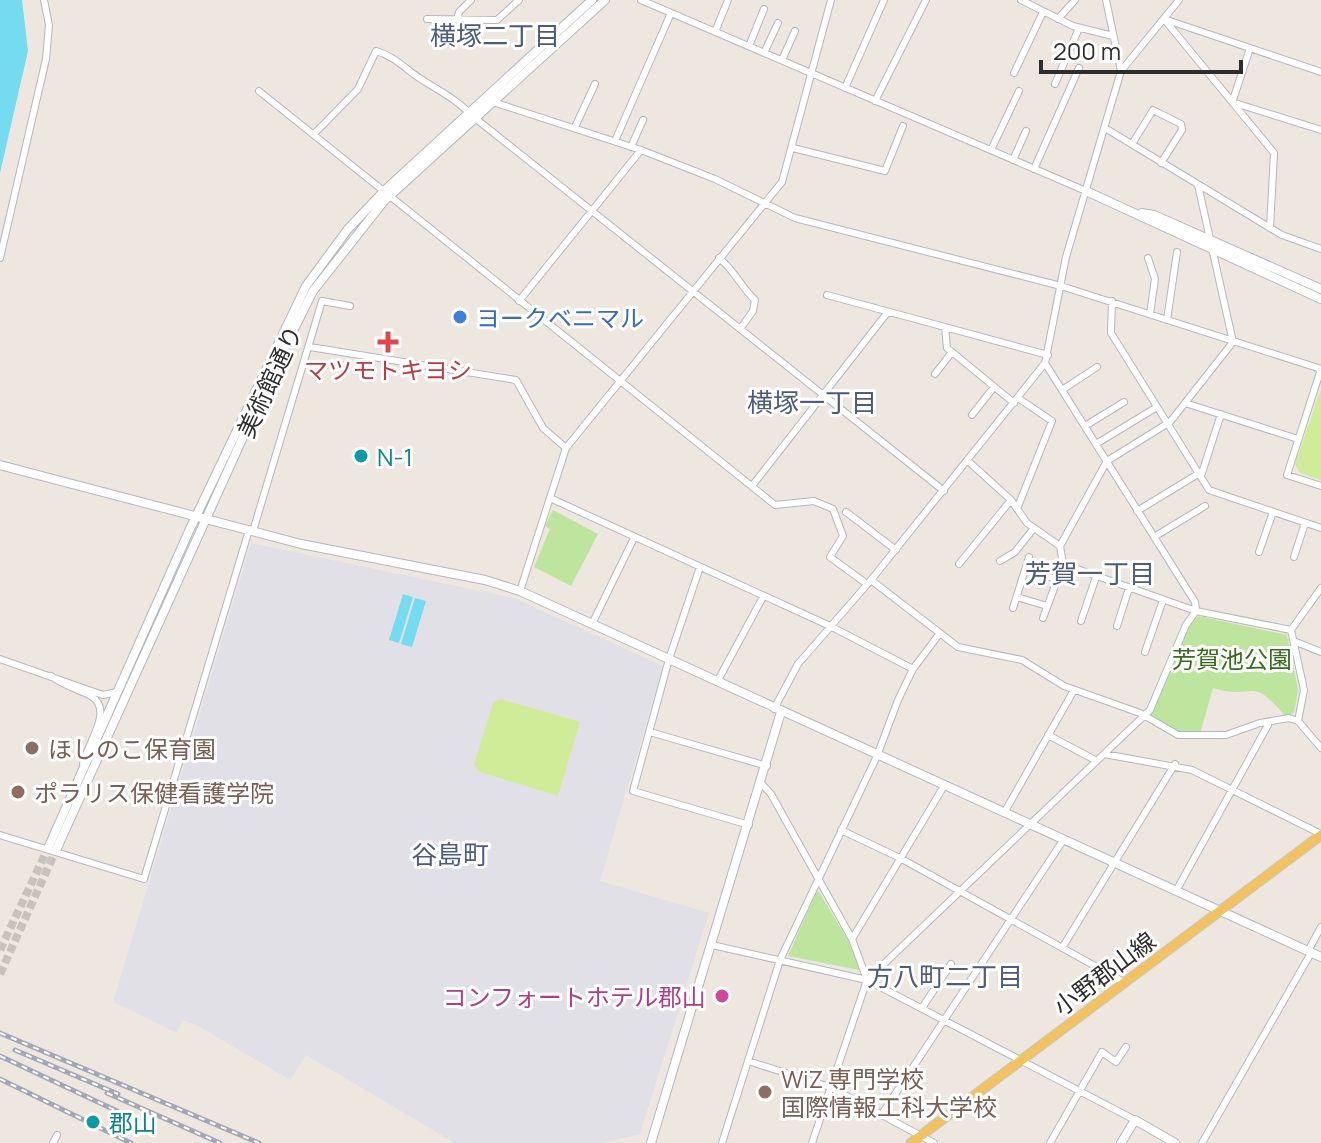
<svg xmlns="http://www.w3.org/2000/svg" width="1321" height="1143" font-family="Manrope,'Noto Sans JP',sans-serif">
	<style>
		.industrial { fill: #e1e0e7 }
		.green { fill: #bde59d }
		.pitch { fill: #d1ec99 }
		.water { fill: #74dbf0 }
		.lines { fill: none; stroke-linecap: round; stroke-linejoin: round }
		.secondary-tunnel { stroke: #c7c2bc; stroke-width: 8; stroke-dasharray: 8 4; stroke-linecap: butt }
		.street-casing { stroke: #b3b7c0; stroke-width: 8 }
		.secondary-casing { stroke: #b3b7c0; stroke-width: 10 }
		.primary-casing { stroke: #c8c8c8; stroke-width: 11 }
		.street { stroke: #fff; stroke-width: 6 }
		.secondary { stroke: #fff; stroke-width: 8 }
		.primary { stroke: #f2c262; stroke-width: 9 }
		.rail-casing { stroke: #a2a7b7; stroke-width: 5 }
		.rail { stroke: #fff; stroke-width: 2; stroke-dasharray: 6; stroke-linecap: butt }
		.shop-dot { fill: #3f7fe0; stroke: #fff; stroke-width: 3 }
		.health-dot { fill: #e0444e; stroke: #fff; stroke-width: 3 }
		.culture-dot { fill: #0f9aa8; stroke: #fff; stroke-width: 3 }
		.education-dot { fill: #8d6e63; stroke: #fff; stroke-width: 3 }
		.hotel-dot { fill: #d1479c; stroke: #fff; stroke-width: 3 }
		.labels { text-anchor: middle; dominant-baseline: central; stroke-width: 6; stroke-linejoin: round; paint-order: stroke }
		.shop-label { font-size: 24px; fill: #366cbe; stroke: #fff; text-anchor: start }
		.health-label { font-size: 24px; fill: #be3a42; stroke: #fff }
		.street-label { font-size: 24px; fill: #2d2d2d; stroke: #fff }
		.culture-label { font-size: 24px; fill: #0d838f; stroke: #fff; text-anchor: start }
		.park-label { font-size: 24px; fill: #346d1b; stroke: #fff }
		.education-label { font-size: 24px; fill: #785e54; stroke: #fff; text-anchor: start }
		.hotel-label { font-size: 24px; fill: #b23c85; stroke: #fff; text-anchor: end }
		.neighbourhood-label { font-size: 26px; fill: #4c5b7f; stroke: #fff }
	</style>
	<rect width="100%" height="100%" fill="#eee7e0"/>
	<path class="industrial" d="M251 543 514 598 663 666 600 881 709 913 640 1134 602 1143H455L306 1055 290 1080 198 1026 183 1020 177 1033 113 1002Z"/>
	<path class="green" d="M553 510 598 534 571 586 534 567 550 529 545 526Z
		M1198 616 1287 635 1298 690 1294 713 1285 716C1250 674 1256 701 1213 688L1200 734 1178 735 1149 716 1190 623Z
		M816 892H819L862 964 859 970 788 956Z"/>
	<path class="pitch" d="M1321 389V480L1300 473 1295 464Z
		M501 699 580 722 558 796 480 772 474 765 493 702Z"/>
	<path class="water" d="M0 0H22L28 51 0 173Z
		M403 594 413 597 399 643 389 640Z
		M415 598 426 601 412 647 401 644Z"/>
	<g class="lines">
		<path class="secondary-tunnel" d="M0 950 49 846
			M0 974 57 848"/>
		<g class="street-casing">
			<path id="street" d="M641 0 1086 191
				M1021 0 1073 26 1113 36
				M427 19 497 20 519 0
				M1058 19 1075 0
				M1164 19 1274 153 1270 228
				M1164 19 1321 72
				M457 20 459 12 471 0
				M715 32 728 0
				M749 46 764 9
				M764 53 778 23
				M782 60 795 31
				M1121 71 1179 0
				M1014 73 1043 12
				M1055 84 1079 28
				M845 88 884 0
				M259 91 775 505 814 501 833 509 843 536 830 557 867 584
				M1233 100 1250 48
				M875 101 926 0
				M493 102 641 150 715 179 795 218 1061 286 1321 369
				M1235 103 1321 130
				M575 127 595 84
				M1105 128 1282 235 1321 249
				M314 134 358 89 376 51C395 56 407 71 424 81 448 96 454 98 475 118L944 491
				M615 141 671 13
				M1132 144 1153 110 1181 124 1182 130 1161 163
				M631 147 643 120
				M793 148 885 171 903 126
				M991 150 1019 91
				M1013 160 1026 131
				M1034 169 1079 68
				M1198 185 1233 342 1170 422 1107 461 1060 546 1063 564 1196 611 1291 630
				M0 258 46 59 49 25 44 0
				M719 258C735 271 741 287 755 300L753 311 740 329
				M1148 258 1155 279 1150 314
				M827 295 1048 355
				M519 301 641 150
				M1112 301 1111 333 1209 490 1321 528
				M1167 320 1177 252
				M945 327 947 348 952 352
				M310 347 516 380 543 428 566 448
				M1045 363 1195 602 1196 611
				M1321 369 1287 475 1321 486
				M935 374 952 352 1014 403
				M1062 390 1097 367
				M1185 403 1298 439
				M972 415 994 387
				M1085 426 1124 402
				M1096 444 1157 407
				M968 461 1011 500 1027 523 1060 546
				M1201 476 1221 414
				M752 486 887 313
				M550 498 830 626 913 669
				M1017 509 1052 421 1018 398
				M1137 511 1198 474
				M846 512 896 550
				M253 531 322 301 350 306
				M1154 537 1205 506
				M1259 552 1273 512
				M1294 557 1305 523
				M1000 561 1015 552 1034 528
				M959 564 1011 500
				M700 567 669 659 633 791 749 825
				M1026 570 1056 579
				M871 580 958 647 1022 660 1064 686 1140 713 1178 735H1226L1260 723 1289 718 1298 721
				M520 591 566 448 782 182 831 0
				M1017 597 1047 606
				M1013 608 1029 557
				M1043 618 1063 564
				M1081 621 1096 577
				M592 624 634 538
				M1117 626 1129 588
				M1291 630 1304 690 1298 721 1321 748
				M1291 630 1321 588
				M1296 642 1321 652
				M1145 652 1163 600
				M0 659 103 695 117 692
				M51 676C63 685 77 689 91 696 115 710 86 745 83 764
				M717 682 763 597
				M774 709 798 664 871 580 1045 363 1066 257 1121 71 1106 0
				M650 732 767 766
				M1048 735 1097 761
				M1104 754 1192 770 1321 834
				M761 783 771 794 852 939 867 980
				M1004 813 1074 690
				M841 830 900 858 1124 982
				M0 835 144 879 249 530
				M1176 891 1268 725
				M852 939 944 786
				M712 945 867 980 1135 1120
				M1062 948 1175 764
				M1308 951 1321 927
				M922 1008 951 964
				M748 1061 830 1087 934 1143
				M882 1114 1064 839
				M53 1143 57 1135
				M722 1143 780 960 877 756 898 700 913 669 940 633
				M812 1143 867 980 1150 710 1186 625 1196 611
				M1050 1143 1102 1052 1116 1062 1126 1047
				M1202 1143 1311 953"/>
		</g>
		<g class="secondary-casing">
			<path id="secondary" d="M1086 191 1321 299
				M1142 213 1154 215 1321 289
				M0 465 301 544 485 580 520 591 1321 957
				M49 846 189 531 306 286 348 229 384 191 592 0
				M57 848 272 373 313 291 384 201 605 0
				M651 1143 781 712
				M1121 1143 1135 1120 1175 1143"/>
		</g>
		<g class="primary-casing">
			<path id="primary" d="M911 1143 1321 835"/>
		</g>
		<use href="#street" class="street"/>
		<use href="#secondary" class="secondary"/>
		<use href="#primary" class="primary"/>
		<g class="rail-casing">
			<path id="rail" d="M0 1033 259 1143
				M15 1050 118 1094
				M0 1056 117 1111
				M0 1079 131 1143
				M107 1093 220 1143"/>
		</g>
		<use href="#rail" class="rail"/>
	</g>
	<circle class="shop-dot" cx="460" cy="317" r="8"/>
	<path class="health-dot" d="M384 330h8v8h8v8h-8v8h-8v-8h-8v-8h8z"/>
	<g class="culture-dot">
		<circle cx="361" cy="456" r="8"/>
		<circle cx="93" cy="1122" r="8"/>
	</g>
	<g class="education-dot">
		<circle cx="32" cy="748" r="8"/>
		<circle cx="18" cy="792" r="8"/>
		<circle cx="765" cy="1092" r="8"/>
	</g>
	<circle class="hotel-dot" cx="722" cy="996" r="8"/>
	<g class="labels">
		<g class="shop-label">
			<text x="476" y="317">ヨークベニマル</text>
		</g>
		<g class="health-label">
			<text x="388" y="369">マツモトキヨシ</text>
		</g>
		<g class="street-label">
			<text transform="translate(269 381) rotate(-65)">美術館通り</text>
			<text transform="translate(1104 973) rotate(-37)">小野郡山線</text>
		</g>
		<g class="culture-label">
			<text x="377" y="456">N-1</text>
			<text x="109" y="1122">郡山</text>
		</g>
		<g class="park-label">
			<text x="1232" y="658">芳賀池公園</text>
		</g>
		<g class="education-label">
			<text x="48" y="748">ほしのこ保育園</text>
			<text x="34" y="792">ポラリス保健看護学院</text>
			<text x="781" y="1078">WiZ 専門学校<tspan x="781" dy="28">国際情報工科大学校</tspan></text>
		</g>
		<g class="hotel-label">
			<text x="706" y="996">コンフォートホテル郡山</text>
		</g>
		<g class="neighbourhood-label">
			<text x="495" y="35">横塚二丁目</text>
			<text x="812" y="402">横塚一丁目</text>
			<text x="1090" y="573">芳賀一丁目</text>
			<text x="450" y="854">谷島町</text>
			<text x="945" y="976">方八町二丁目</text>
		</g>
	</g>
	<path d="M1041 60v12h200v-12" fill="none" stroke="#2d2d2d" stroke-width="4"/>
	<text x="1053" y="60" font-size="24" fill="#2d2d2d" stroke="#ffffff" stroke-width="6" paint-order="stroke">200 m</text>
</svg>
